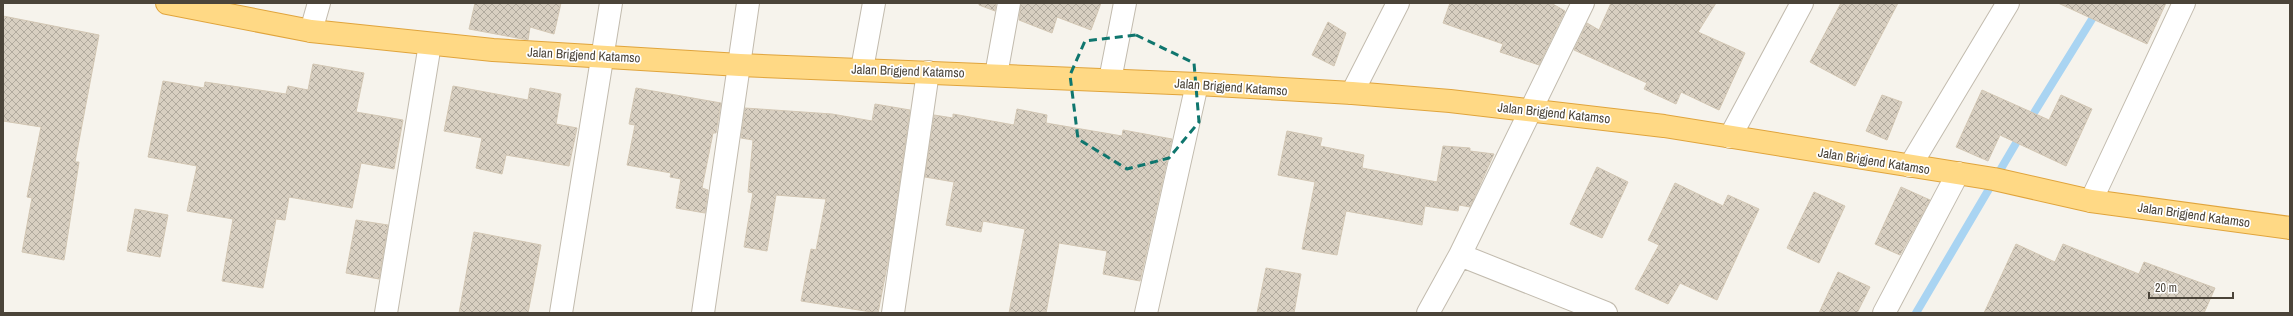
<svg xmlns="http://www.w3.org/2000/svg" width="2293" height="316" font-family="'Archivo Narrow',sans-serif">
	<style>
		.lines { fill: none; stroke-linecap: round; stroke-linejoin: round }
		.stream { stroke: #a9d4f2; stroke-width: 8 }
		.building { fill: url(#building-cross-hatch); stroke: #d3c7b4 }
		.minor-casing { stroke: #c2bbae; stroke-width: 24 }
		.trunk-casing { stroke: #e0a43c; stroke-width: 24 }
		.minor { stroke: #fff; stroke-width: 22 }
		.trunk { stroke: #ffd985; stroke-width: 22 }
		.marked { fill: none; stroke: #0f766e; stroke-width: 3; stroke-dasharray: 8 5; stroke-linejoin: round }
		.labels { text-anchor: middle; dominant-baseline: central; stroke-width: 3.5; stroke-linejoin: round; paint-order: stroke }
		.street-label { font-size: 13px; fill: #4b4439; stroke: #fff }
	</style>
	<defs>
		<pattern id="building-cross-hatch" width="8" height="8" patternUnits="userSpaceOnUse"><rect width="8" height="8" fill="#d8cfc1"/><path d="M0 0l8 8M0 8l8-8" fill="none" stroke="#b1aa9e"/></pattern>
	</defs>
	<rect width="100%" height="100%" fill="#f6f3ec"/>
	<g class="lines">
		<path class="stream" d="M2029 121 2102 3
			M1916 313 2022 133"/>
	</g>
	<path class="building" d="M475 3H561L554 34 530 27 528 40 469 29Z
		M979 3H996L995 11 979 5Z
		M1021 3H1101L1091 30 1057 17 1052 33 1019 20Z
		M1450 3H1551L1565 11 1539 65 1500 52 1503 44 1443 23Z
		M1611 3H1716L1698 32 1745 53 1719 110 1681 92 1676 104 1644 89 1647 83 1574 50 1587 23 1599 30Z
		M1841 3H1898L1855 86 1810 62Z
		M2058 3H2166L2147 44Z
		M3 16 99 35 75 162H79L64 260 22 252 32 198 27 197 41 127 3 121Z
		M1328 22 1346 33 1334 66 1312 55Z
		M313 64 364 73 356 112 403 120 394 169 361 163 352 208 289 197 285 220 276 219 263 288 222 281 233 219 187 211 197 166 148 157 163 81 204 88 205 82 286 94 288 86 308 90Z
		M453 86 528 100 530 88 561 94 556 124 577 128 569 166 506 155 502 174 476 168 482 138 444 131Z
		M636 88 721 103 716 133H713L702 188 708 190 705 213 676 208 681 179 670 177 671 173 627 165 635 125 629 124Z
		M1982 90 2049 120 2061 95 2092 109 2066 166 2000 135 1988 161 1956 147Z
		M1882 95 1902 102 1887 140 1866 131Z
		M875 104 910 110 889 256 878 313 801 301 811 249 816 250 826 199 776 195 767 251 744 247 753 193 748 192 753 140 741 138 745 108 832 114 872 121Z
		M1017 109 1047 115 1046 123 1122 136 1123 130 1172 139 1140 281 1103 274 1107 251 1059 243 1046 313H1009L1025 229 983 221 981 232 946 225 954 182 925 177 934 115 953 118V114L1014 125Z
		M1287 131 1322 138 1320 146 1364 155 1362 168 1437 182 1443 146 1470 148V151L1494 154 1470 207 1459 205 1458 211 1425 206 1422 225 1346 211 1337 255 1302 249 1315 182 1278 175Z
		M1597 167 1628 182 1602 238 1570 224Z
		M1675 183 1723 206 1728 195 1759 209 1717 300 1680 283 1668 304 1635 289 1659 245 1648 240Z
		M1901 187 1930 200 1900 255 1875 244Z
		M1814 192 1845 206 1819 263 1787 248Z
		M135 209 168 215 160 257 127 251Z
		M356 220 388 225 379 279 346 273Z
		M474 232 541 245 528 313H459Z
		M2016 244 2055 262 2063 244 2139 274 2144 262 2215 288 2204 313H1984Z
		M1266 268 1301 274 1294 313H1257Z
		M1838 272 1870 287 1857 313H1819Z"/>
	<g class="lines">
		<g class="minor-casing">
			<path id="minor" d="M311 31 319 3
				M862 69 874 3
				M996 75 1009 3
				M1110 80 1125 3
				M1352 93 1398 3
				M1730 137 1802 3
				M1910 166 2008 3
				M2091 201 2184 3
				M1460 255 1606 313
				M386 313 430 44
				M561 313 611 3
				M703 313 748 3
				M893 313 928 72
				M1146 313 1197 84
				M1428 313 1460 255 1583 3
				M1884 313 1958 173"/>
		</g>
		<g class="trunk-casing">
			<path id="trunk" d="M167 3 311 31 493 50 740 65 1197 84 1352 93 1450 101 1664 126 1994 179 2091 201 2290 228"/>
		</g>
		<use href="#minor" class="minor"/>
		<use href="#trunk" class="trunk"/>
	</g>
	<path class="marked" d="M1136 35 1194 63 1199 122 1169 158 1127 169 1078 139 1070 75 1085 41Z"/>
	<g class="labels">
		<g class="street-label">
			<text transform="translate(584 55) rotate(3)">Jalan Brigjend Katamso</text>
			<text transform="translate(908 71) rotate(2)">Jalan Brigjend Katamso</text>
			<text transform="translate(1231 87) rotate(4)">Jalan Brigjend Katamso</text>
			<text transform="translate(1554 113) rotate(6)">Jalan Brigjend Katamso</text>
			<text transform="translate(1874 161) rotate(9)">Jalan Brigjend Katamso</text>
			<text transform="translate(2194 215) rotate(8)">Jalan Brigjend Katamso</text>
		</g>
	</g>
	<rect width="2293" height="316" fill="none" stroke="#4b4439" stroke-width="8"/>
	<path d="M2149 292v6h84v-6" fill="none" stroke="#4b4439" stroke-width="2"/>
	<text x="2155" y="292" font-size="12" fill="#4b4439" stroke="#ffffff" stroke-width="3" paint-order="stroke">20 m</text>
</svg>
